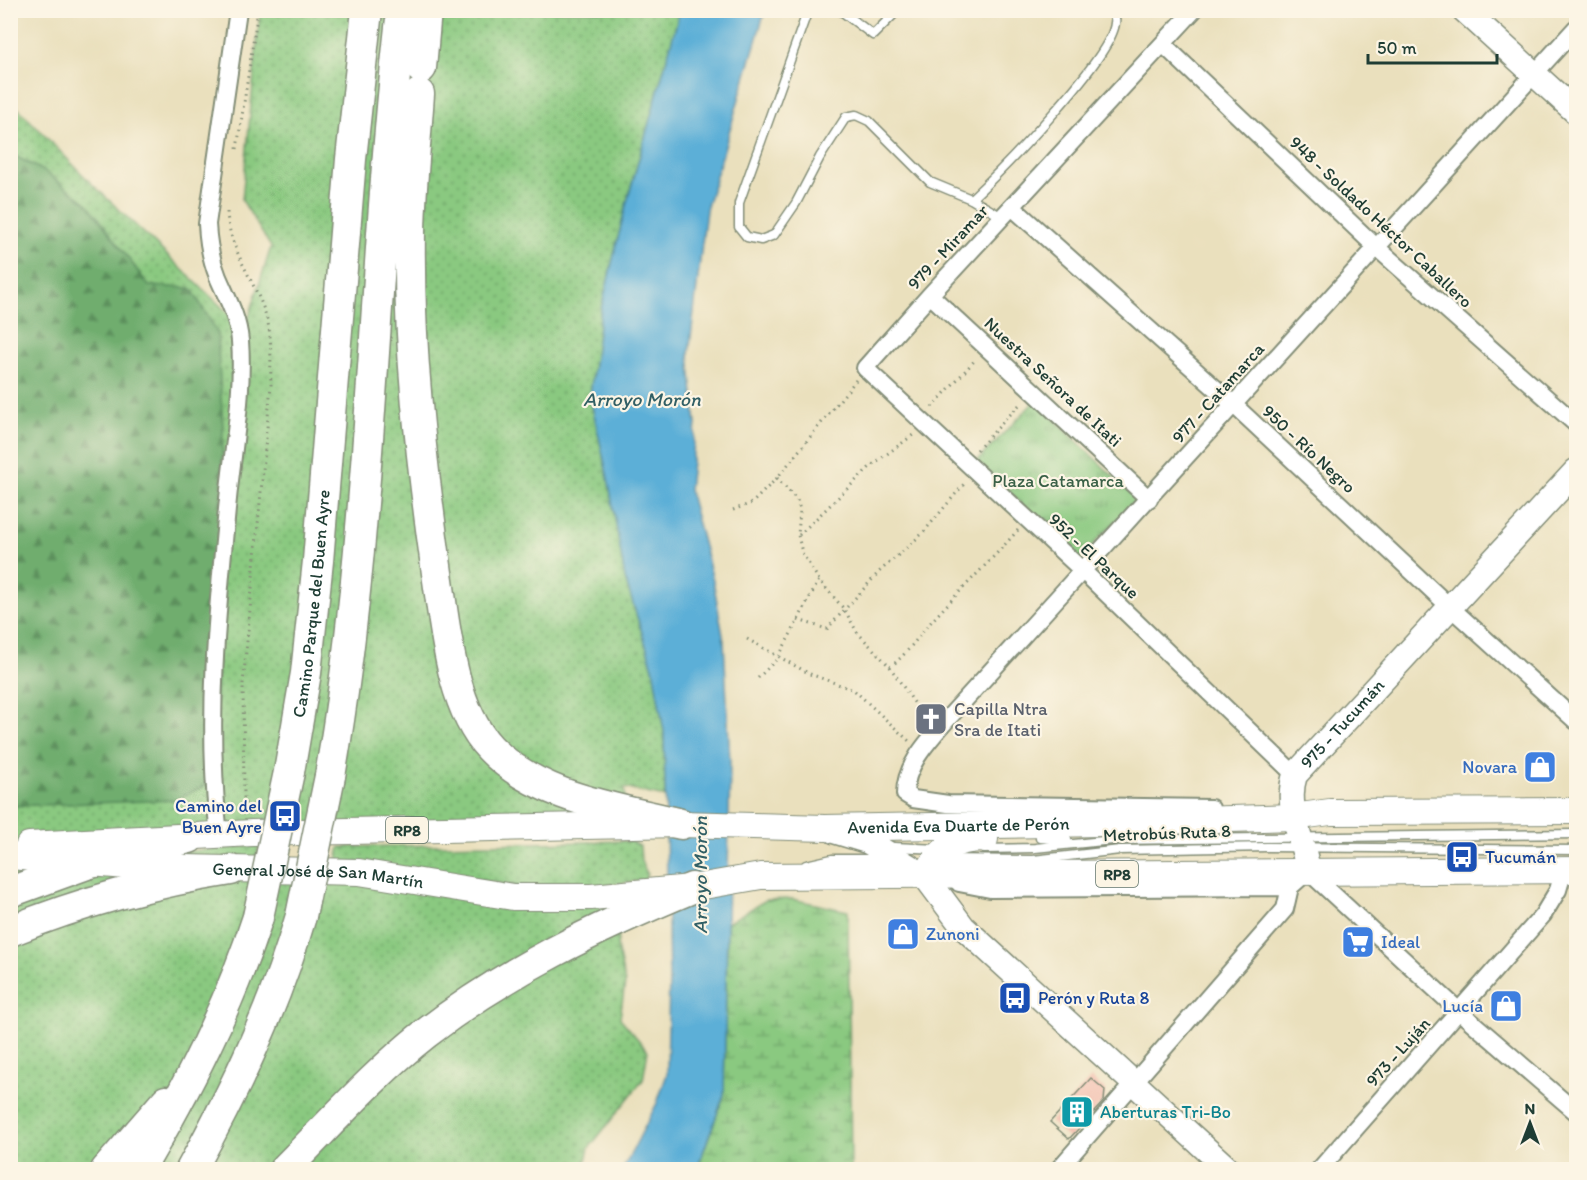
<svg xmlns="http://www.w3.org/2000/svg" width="1587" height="1180" font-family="Itim,sans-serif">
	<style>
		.grass { fill: url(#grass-dots); stroke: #54835a; stroke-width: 1.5 }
		.forest { fill: url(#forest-firs); stroke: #477551; stroke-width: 1.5 }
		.wetland { fill: url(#wetland-marsh); stroke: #54835a; stroke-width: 1.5 }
		.park { fill: url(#park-tufts); stroke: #54835a; stroke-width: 1.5 }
		.water { fill: #5cafd7; stroke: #3e7686; stroke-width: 1.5 }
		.building { fill: #eea695 }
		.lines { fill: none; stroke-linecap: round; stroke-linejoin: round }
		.lane-casing { stroke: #848e78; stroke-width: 11 }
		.street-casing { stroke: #848e78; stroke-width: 20 }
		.secondary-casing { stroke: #848e78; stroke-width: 27 }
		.primary-casing { stroke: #848e78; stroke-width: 28 }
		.highway-casing { stroke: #848e78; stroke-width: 33 }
		.path { stroke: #848e78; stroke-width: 3; stroke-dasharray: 1.5 4.5; stroke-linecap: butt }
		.lane { stroke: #fff; stroke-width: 8 }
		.street { stroke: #fff; stroke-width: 16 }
		.secondary { stroke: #fff; stroke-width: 24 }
		.primary { stroke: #fff; stroke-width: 26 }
		.highway { stroke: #fff; stroke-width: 30 }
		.highway-bridge-casing { stroke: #848e78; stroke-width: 33; stroke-linecap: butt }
		.highway-bridge { stroke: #fff; stroke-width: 30 }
		.labels { text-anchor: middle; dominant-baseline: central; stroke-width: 4.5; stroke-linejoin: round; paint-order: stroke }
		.shield { fill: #fcf5e5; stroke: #617469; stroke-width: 1.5 }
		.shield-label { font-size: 16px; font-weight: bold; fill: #1f3d34 }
		.street-label { font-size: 18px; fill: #1f3d34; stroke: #fcf5e5 }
		.park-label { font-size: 18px; fill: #3a6047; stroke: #fcf5e5 }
		.worship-label { font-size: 18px; fill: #5b616d; stroke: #fcf5e5; text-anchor: start }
		.shop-label { font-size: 18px; fill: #366cbe; stroke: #fcf5e5; text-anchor: end }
		.transit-label { font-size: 18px; fill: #164399; stroke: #fcf5e5; text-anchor: start }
		.culture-label { font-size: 18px; fill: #0d838f; stroke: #fcf5e5; text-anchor: start }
		.water-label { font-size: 20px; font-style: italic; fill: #315f65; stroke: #fcf5e5 }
	</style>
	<defs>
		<pattern id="grass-dots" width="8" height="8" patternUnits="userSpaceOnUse" patternTransform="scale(1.5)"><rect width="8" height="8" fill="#8ac980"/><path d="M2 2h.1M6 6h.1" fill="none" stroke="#70a46a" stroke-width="1.8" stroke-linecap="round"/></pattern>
		<pattern id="forest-firs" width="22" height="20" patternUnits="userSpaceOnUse" patternTransform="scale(1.5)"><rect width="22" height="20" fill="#6fad6e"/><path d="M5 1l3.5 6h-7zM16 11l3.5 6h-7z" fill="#5b8e5b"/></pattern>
		<pattern id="wetland-marsh" width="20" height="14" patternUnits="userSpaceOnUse" patternTransform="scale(1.5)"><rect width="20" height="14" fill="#8ac980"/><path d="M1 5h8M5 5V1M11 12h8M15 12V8" fill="none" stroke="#70a46a"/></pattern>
		<pattern id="park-tufts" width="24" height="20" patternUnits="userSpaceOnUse" patternTransform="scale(1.5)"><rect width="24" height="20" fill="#8ac980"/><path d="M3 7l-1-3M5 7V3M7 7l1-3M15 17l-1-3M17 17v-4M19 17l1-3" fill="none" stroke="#70a46a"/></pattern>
	</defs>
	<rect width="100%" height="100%" fill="#fcf5e5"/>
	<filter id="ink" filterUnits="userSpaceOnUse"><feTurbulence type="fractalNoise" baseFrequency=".0167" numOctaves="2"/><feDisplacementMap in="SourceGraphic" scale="12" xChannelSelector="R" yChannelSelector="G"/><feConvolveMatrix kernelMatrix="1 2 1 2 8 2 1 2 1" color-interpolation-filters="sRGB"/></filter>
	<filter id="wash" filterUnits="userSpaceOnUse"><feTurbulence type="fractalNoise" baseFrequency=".008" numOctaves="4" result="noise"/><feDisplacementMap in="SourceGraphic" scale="24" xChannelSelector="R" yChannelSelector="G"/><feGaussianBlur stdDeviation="1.35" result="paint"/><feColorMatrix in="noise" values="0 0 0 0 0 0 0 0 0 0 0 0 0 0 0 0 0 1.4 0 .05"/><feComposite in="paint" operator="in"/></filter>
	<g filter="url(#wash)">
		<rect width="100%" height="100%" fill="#eae0bd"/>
		<path class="grass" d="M260 11H680L625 209 601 309 590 396 609 483 625 578 653 668 664 731 665 797 624 788 627 810 625 827 11 846 10 100 91 183 245 329 271 247 242 200Z
			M630 841 640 846 641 861 647 873 645 880 606 885 527 887 337 861 340 847Z
			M259 845 256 861H180V852Z
			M11 856 625 894 617 946 625 983 620 1018 648 1051 643 1080 589 1148 584 1169H11Z"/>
		<path class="forest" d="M15 156 44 171 88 204 149 286 191 288 217 332 223 429 216 700 217 780 175 800 11 806 10 226 18 217 11 203V158Z"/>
		<path class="wetland" d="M792 899 848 911 851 1169 697 1170 724 1095 727 923 766 900Z"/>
		<path class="park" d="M1035 401 1137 499 1079 559 977 461Z"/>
		<path class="water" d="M680 11H765L706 210 689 354 696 424 689 490 713 580 724 641 730 762 724 1095 697 1169H623L657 1103 667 1074 669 978 664 731 653 668 625 578 609 483 590 396 601 309 625 209Z"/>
		<g id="blocks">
			<path class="building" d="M1091 1078 1105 1090 1104 1101 1069 1139 1050 1122Z"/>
		</g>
	</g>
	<g filter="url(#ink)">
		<use href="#blocks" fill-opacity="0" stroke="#848e78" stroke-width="1.5"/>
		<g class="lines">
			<g class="lane-casing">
				<path id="lane" d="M808 10 739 203V227L747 237 761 240 774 235 796 203 820 157 846 117 856 115 869 121 930 182 971 199 1002 217
					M840 10 873 35 898 10
					M971 199C1000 172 1112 58 1115 23 1116 19 1114 14 1111 10
					M1040 838 1067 840
					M894 847 938 849
					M984 849 1035 848 1113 840 1576 834
					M943 859 1033 860 1120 850 1268 847 1576 850
					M806 865 832 859H882"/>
			</g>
			<g class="street-casing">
				<path id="street" d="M1194 10 930 295 865 368 1083 571 1295 775
					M1164 45 1376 247 1576 424
					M1012 207 1234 405 1451 608 1576 721
					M930 295 1149 499
					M1211 808 948 804 913 799 905 794C905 763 932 737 951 715L1576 28
					M219 835C206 723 217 611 228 499 233 448 244 392 240 341 238 317 227 298 218 277 211 260 208 242 207 224L238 10
					M959 883 990 889 1290 887
					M1058 1170 1285 909 1290 887 1308 871 1460 1012 1576 1112
					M1319 1170 1543 915 1558 890 1564 870"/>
			</g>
			<g class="secondary-casing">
				<g id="secondary">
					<path d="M1464 10 1576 112"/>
					<path d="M834 831 867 841 925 876 963 927 1229 1170"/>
					<path id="s1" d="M1308 871C1304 839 1284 808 1295 775L1576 471"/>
				</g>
			</g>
			<g class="primary-casing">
				<g id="primary">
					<path id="s2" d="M29 845 252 833 681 824 825 828 1101 823 1293 817 1330 812 1576 811"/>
					<path id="s3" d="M10 856 138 867 359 872 513 897H591L692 888 761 876 1576 870"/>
					<path d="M925 876C943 847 950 840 985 839"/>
				</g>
			</g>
			<g class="highway-casing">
				<g id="highway">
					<path d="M421 68 426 10"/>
					<path d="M419 94C416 139 411 184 410 230 408 345 421 459 437 573 445 626 451 707 490 748 537 798 617 808 681 824"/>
					<path id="s4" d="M289 772 306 673 318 561 351 159 367 10"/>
					<path d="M330 776C374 523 372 265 402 10"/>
					<path d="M10 892 87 864 189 838"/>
					<path d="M10 931C82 902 155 882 231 870"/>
					<path d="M106 1170 166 1101"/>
					<path d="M139 1170C187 1089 229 1007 258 917"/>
					<path d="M191 1170C236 1088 275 1006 301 916"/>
					<path d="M284 1170C330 1124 374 1074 425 1034 506 971 598 927 692 888"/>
				</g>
			</g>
			<path class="path" d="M237 149 258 10
				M227 212C229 250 255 280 266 316 273 337 270 363 271 385L243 684 244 797 247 813
				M932 407 976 359
				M977 450 1022 402
				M777 478 797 500 800 510 798 535 802 553 819 580 844 609 857 632 890 667 915 704 929 717
				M733 510 752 503 777 478 856 380
				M799 535 872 465 913 435
				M798 620 827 629 879 572 922 534 964 484
				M747 639 810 674 854 690 909 741
				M890 667C907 654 917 638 931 622 959 591 990 562 1018 530
				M758 678 778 658 819 580"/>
			<use href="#lane" class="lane"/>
			<use href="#street" class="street"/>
			<use href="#secondary" class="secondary"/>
			<use href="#primary" class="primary"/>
			<use href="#highway" class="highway"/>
			<g class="highway-bridge-casing">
				<path id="highway-bridge" d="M301 916 330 776
					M258 917 289 772"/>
			</g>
			<use href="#highway-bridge" class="highway-bridge"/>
		</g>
	</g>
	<defs>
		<g id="church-square" transform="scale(1.725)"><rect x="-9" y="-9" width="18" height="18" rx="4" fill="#6b7280" stroke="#fcf5e5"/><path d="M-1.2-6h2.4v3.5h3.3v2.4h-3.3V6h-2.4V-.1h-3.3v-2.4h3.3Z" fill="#fff"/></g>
		<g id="shop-square" transform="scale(1.725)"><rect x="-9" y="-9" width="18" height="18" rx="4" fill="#3f7fe0" stroke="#fcf5e5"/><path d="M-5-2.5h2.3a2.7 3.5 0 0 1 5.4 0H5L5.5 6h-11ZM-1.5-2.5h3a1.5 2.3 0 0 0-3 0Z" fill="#fff"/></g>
		<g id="bus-square" transform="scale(1.725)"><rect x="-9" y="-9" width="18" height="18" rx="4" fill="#1a4fb4" stroke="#fcf5e5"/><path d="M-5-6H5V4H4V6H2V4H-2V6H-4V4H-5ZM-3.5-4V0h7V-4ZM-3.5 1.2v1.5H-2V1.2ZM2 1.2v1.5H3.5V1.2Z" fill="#fff"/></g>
		<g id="supermarket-square" transform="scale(1.725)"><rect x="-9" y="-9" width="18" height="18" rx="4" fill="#3f7fe0" stroke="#fcf5e5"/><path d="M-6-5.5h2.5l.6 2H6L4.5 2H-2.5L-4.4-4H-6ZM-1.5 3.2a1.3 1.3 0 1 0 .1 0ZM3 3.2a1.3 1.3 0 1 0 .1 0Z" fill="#fff"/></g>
		<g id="building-square" transform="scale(1.725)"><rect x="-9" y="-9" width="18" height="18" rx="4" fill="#0f9aa8" stroke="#fcf5e5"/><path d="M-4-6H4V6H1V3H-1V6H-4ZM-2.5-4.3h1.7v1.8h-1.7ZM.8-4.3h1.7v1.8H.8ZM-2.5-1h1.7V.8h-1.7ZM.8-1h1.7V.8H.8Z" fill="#fff"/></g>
	</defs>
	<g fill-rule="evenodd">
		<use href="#church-square" x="931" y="719"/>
		<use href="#shop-square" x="1540" y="767"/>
		<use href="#bus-square" x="285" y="816"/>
		<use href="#bus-square" x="1462" y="857"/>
		<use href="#shop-square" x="903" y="934"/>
		<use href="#supermarket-square" x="1358" y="942"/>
		<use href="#bus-square" x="1015" y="998"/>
		<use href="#shop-square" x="1506" y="1006"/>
		<use href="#building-square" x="1077" y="1112"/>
	</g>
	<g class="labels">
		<g class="shield">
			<rect x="386" y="817" width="42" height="26" rx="4.5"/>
			<rect x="1096" y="861" width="42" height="26" rx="4.5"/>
		</g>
		<g class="shield-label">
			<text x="407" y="830">RP8</text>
			<text x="1117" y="874">RP8</text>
		</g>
		<g class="street-label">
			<text transform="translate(1381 222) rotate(43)">948 - Soldado Héctor Caballero</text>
			<text transform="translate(948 247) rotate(-47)">979 - Miramar</text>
			<text transform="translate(1053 382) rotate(43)">Nuestra Señora de Itati</text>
			<text transform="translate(1218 393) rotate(-48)">977 - Catamarca</text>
			<text transform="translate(1309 449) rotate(43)">950 - Río Negro</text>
			<text transform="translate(1094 556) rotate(43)">952 - El Parque</text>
			<text stroke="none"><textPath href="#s4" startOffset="170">Camino Parque del Buen Ayre</textPath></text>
			<text stroke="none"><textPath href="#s1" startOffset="168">975 - Tucumán</textPath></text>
			<text stroke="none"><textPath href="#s2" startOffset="930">Avenida Eva Duarte de Perón</textPath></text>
			<text transform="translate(1167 833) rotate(-2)">Metrobús Ruta 8</text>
			<text stroke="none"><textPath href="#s3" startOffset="309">General José de San Martín</textPath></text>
			<text transform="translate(1398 1052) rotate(-48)">973 - Luján</text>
		</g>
		<g class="park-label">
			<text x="1058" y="481">Plaza Catamarca</text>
		</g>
		<g class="worship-label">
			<text x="954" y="709">Capilla Ntra<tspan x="954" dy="21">Sra de Itati</tspan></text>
		</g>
		<g class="shop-label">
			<text x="1517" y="767">Novara</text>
			<text x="926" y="934" text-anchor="start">Zunoni</text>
			<text x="1381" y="942" text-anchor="start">Ideal</text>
			<text x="1483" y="1006">Lucía</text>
		</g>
		<g class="transit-label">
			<text x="262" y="806" text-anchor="end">Camino del<tspan x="262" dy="21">Buen Ayre</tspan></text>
			<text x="1485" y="857">Tucumán</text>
			<text x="1038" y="998">Perón y Ruta 8</text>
		</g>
		<g class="culture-label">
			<text x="1100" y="1112">Aberturas Tri-Bo</text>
		</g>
		<g class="water-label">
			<text x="642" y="399">Arroyo Morón</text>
			<text transform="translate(700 875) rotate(-90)">Arroyo Morón</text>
		</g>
	</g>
	<rect width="1587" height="1180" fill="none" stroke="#fcf5e5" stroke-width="36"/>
	<g transform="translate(1530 1123)" stroke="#fcf5e5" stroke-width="4.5" paint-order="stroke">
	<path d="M0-4.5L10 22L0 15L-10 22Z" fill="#1f3d34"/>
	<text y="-9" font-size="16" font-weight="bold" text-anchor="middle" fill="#1f3d34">N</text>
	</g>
	<path d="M1368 54v9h129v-9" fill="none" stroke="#1f3d34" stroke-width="3"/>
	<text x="1377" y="54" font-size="18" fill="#1f3d34" stroke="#fcf5e5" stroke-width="4.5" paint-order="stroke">50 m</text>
</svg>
